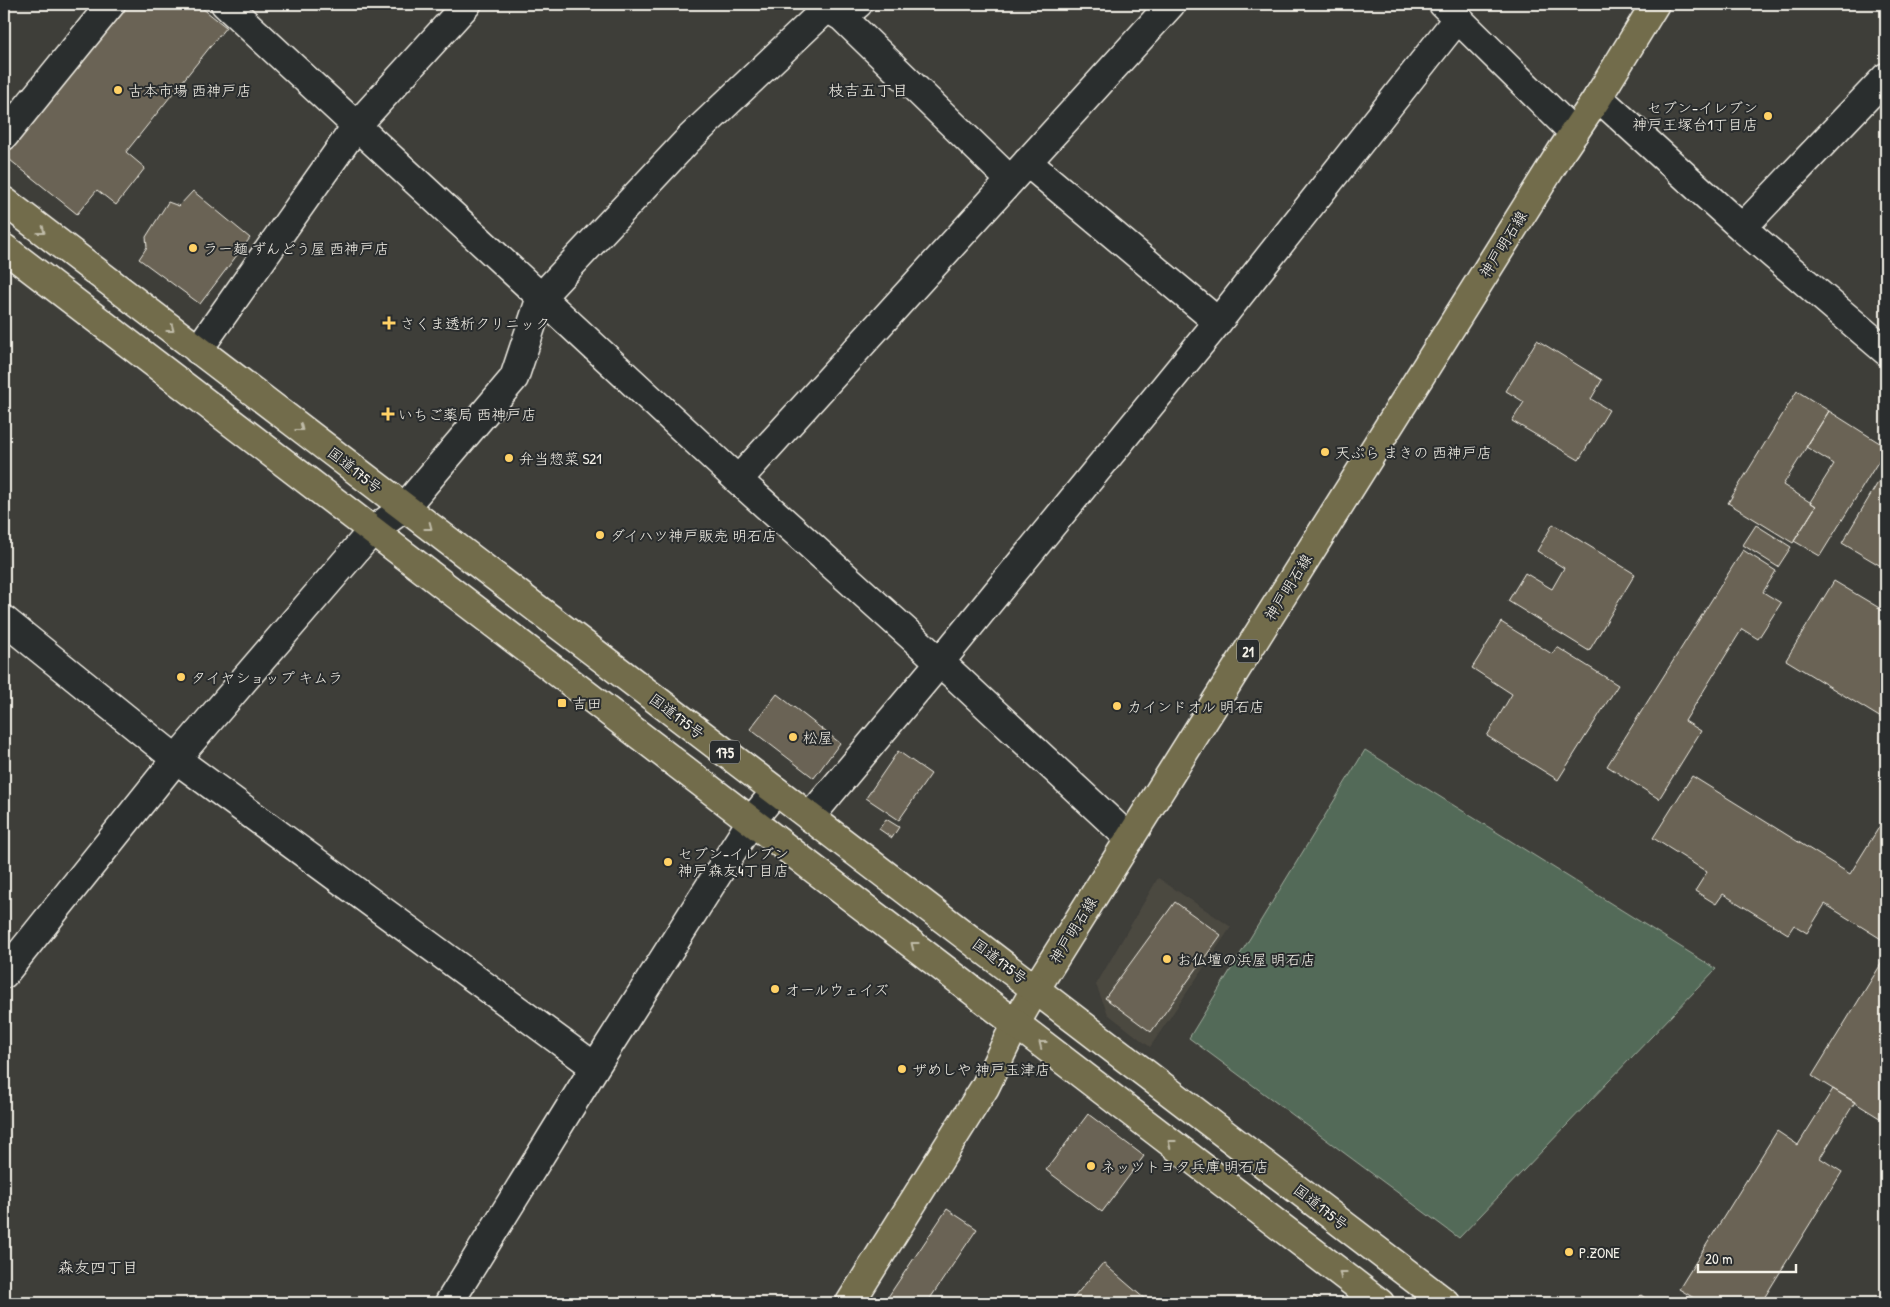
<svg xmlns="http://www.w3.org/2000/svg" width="1890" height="1307" font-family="'Patrick Hand','Klee One',sans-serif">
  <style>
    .built { fill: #4c4941 }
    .garden { fill: #526b58; stroke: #a3aea0 }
    .building { fill: #6b6454; stroke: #f4f1e8 }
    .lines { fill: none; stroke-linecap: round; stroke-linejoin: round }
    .minor-casing { stroke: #f4f1e8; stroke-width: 31 }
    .primary-casing { stroke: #f4f1e8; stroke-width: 31 }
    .trunk-casing { stroke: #f4f1e8; stroke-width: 31 }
    .minor { stroke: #2a2d2e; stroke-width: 28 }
    .primary { stroke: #726c4b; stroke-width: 28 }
    .trunk { stroke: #726c4b; stroke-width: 28 }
    .oneway { stroke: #c0bca9 }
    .poi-dot { fill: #ffd166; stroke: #2a2d2e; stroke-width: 2 }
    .labels { text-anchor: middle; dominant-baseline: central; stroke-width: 4; stroke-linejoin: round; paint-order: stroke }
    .shield { fill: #2a2d2e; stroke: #b7b6b0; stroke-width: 1 }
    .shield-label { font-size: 14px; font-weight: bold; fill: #f4f1e8 }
    .poi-label { font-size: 15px; fill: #f4f1e8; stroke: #2a2d2e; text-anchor: start }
    .street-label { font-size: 15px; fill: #f4f1e8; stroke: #2a2d2e }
    .neighbourhood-label { font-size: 16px; fill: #f4f1e8; stroke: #2a2d2e }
  </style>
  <rect width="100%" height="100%" fill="#3e3e39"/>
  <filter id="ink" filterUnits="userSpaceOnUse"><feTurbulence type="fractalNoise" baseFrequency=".02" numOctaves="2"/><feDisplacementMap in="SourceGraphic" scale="10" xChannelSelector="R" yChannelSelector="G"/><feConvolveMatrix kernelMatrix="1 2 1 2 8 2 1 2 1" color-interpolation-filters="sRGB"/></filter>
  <g filter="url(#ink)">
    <path class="built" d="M1158,878L1231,927L1150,1047L1108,1014L1096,985Z"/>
    <path class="garden" d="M1365,750L1716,969L1459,1238L1189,1038Z"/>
    <path class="building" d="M129,4H197L226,27L126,152L145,168L116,205L97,190L77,214L5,156Z
      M193,191L250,238L200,304L139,259L147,247L146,237L168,202L179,206Z
      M1537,340L1602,380L1591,399L1609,410L1579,460L1512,421L1524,402L1506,391Z
      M1797,391L1829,411L1783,485L1816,506L1793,543L1728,503Z
      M1829,411L1886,447V449L1820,556L1794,541L1816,506L1810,502L1834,464L1806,447Z
      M1886,469V569L1842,543Z
      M1553,524L1635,574L1589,651L1508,601L1525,573L1552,589L1564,568L1537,551Z
      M1756,525L1791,547L1778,567L1743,545Z
      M1743,550L1776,571L1763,592L1781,603L1758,639L1742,629L1685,721L1701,731L1659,799L1607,766Z
      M1834,581L1886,612V721L1786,660Z
      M1501,622L1552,654L1557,647L1618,685L1558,780L1487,736L1512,694L1472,668Z
      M777,694L840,743L814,778L750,729Z
      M898,751L931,774L899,820L866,798Z
      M1692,776L1850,874L1886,816V887L1884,890L1886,891V942L1825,904L1807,933L1794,925L1788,934L1723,894L1716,904L1695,891L1707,872L1653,838Z
      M886,819L899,827L892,838L879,829Z
      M1175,902L1221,935L1151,1032L1105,998Z
      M1886,956V1122L1812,1076Z
      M1833,1089L1855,1102L1820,1158L1842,1172L1761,1303H1702L1679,1289L1777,1131L1798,1145Z
      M1088,1114L1144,1156L1102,1212L1046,1170Z
      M947,1209L977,1229L927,1303H884Z
      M1103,1263L1146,1300L1143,1303H1069Z
      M1641,1295L1652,1303H1634Z
      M1314,1296L1323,1303H1308Z"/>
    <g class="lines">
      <g class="minor-casing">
        <path id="minor" d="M225,4L738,480L940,662L1130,839
          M1443,4L1574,133
          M842,17L1010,180
          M1598,97L1742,228L1886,351
          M4,136L111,4
          M1027,162L1218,322
          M1742,228L1886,77
          M198,350L357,125L467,4
          M738,480L1171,4
          M4,620L176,759L595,1067
          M810,817L940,662L1218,322L1458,18
          M4,974L176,759L372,531L404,508L514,378L541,297L689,139L827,8L842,17L858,4
          M449,1303L595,1067L752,820L776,791"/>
      </g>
      <g class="primary-casing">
        <path id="primary" d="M850,1303L985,1087L1016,1023L1036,988L1561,152L1598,97L1655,4"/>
      </g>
      <g class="trunk-casing">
        <path id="trunk" d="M4,201C484,569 966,934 1446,1303
          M4,248L1380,1303"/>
      </g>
      <use href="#minor" class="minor"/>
      <use href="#primary" class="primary"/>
      <use href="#trunk" class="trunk"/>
    </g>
    <defs><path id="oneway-chevron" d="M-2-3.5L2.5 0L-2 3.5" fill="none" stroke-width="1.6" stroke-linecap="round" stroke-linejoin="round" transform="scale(1.25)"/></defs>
    <g class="oneway">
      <use href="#oneway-chevron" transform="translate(42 231) rotate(37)"/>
      <use href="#oneway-chevron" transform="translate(171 329) rotate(37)"/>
      <use href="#oneway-chevron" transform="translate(300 428) rotate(38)"/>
      <use href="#oneway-chevron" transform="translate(429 527) rotate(37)"/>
      <use href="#oneway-chevron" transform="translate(914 945) rotate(-142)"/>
      <use href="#oneway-chevron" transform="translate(1042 1044) rotate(-142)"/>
      <use href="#oneway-chevron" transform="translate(1171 1143) rotate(-142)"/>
      <use href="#oneway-chevron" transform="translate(1342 1274) rotate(-142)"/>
    </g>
  </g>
  <g class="poi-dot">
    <circle cx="118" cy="90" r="5"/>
    <circle cx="1768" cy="116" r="5"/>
    <circle cx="193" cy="248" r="5"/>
    <path d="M386.5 315.5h5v5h5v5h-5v5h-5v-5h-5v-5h5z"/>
    <path d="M385.5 406.5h5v5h5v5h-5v5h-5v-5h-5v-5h5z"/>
    <circle cx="1325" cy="452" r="5"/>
    <circle cx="509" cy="458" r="5"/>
    <circle cx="600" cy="535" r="5"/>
    <circle cx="181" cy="677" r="5"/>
    <rect x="557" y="698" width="10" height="10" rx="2.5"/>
    <circle cx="1117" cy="706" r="5"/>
    <circle cx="793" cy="737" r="5"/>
    <circle cx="668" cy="862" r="5"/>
    <circle cx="1167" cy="959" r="5"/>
    <circle cx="775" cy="989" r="5"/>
    <circle cx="902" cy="1069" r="5"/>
    <circle cx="1091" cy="1166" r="5"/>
    <circle cx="1569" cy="1252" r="5"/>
  </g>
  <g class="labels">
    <g class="shield">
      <rect x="1237" y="639.5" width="22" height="23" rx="4"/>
      <rect x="710" y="740.5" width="30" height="23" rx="4"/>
    </g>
    <g class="shield-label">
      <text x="1248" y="651">21</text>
      <text x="725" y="752">175</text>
    </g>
    <g class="poi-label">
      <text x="128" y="90">古本市場 西神戸店</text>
      <text x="1758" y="107" text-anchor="end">セブン-イレブン<tspan x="1758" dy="17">神戸王塚台1丁目店</tspan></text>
      <text x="203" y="248">ラー麺 ずんどう屋 西神戸店</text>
      <text x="400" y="323">さくま透析クリニック</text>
      <text x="398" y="414">いちご薬局 西神戸店</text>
      <text x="1335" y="452">天ぷら まきの 西神戸店</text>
      <text x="519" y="458">弁当惣菜 S21</text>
      <text x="610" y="535">ダイハツ神戸販売 明石店</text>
      <text x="191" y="677">タイヤショップ キムラ</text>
      <text x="572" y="703">吉田</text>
      <text x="1127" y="706">カインドオル 明石店</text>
      <text x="803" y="737">松屋</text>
      <text x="678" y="853">セブン-イレブン<tspan x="678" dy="17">神戸森友4丁目店</tspan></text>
      <text x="1177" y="959">お仏壇の浜屋 明石店</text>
      <text x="785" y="989">オールウェイズ</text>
      <text x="912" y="1069">ザめしや 神戸玉津店</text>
      <text x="1101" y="1166">ネッツトヨタ兵庫 明石店</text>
      <text x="1579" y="1252">P.ZONE</text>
    </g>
    <g class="street-label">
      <text transform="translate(1503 244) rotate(-58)">神戸明石線</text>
      <text transform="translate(355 470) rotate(38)">国道175号</text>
      <text transform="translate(1288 587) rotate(-58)">神戸明石線</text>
      <text transform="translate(677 716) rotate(37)">国道175号</text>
      <text transform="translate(1073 930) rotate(-58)">神戸明石線</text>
      <text transform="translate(1000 961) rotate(37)">国道175号</text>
      <text transform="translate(1321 1207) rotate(38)">国道175号</text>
    </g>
    <g class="neighbourhood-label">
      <text x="868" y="90">枝吉五丁目</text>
      <text x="98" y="1267">森友四丁目</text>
    </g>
  </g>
  <rect width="1890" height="1307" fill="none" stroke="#2a2d2e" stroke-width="20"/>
  <rect x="10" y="10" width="1870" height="1287" fill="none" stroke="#f4f1e8" stroke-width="2" filter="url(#ink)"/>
  <path d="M1698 1264v8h98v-8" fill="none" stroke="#f4f1e8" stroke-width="2.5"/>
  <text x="1705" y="1264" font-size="15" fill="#f4f1e8" stroke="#2a2d2e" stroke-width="4" paint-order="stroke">20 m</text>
</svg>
